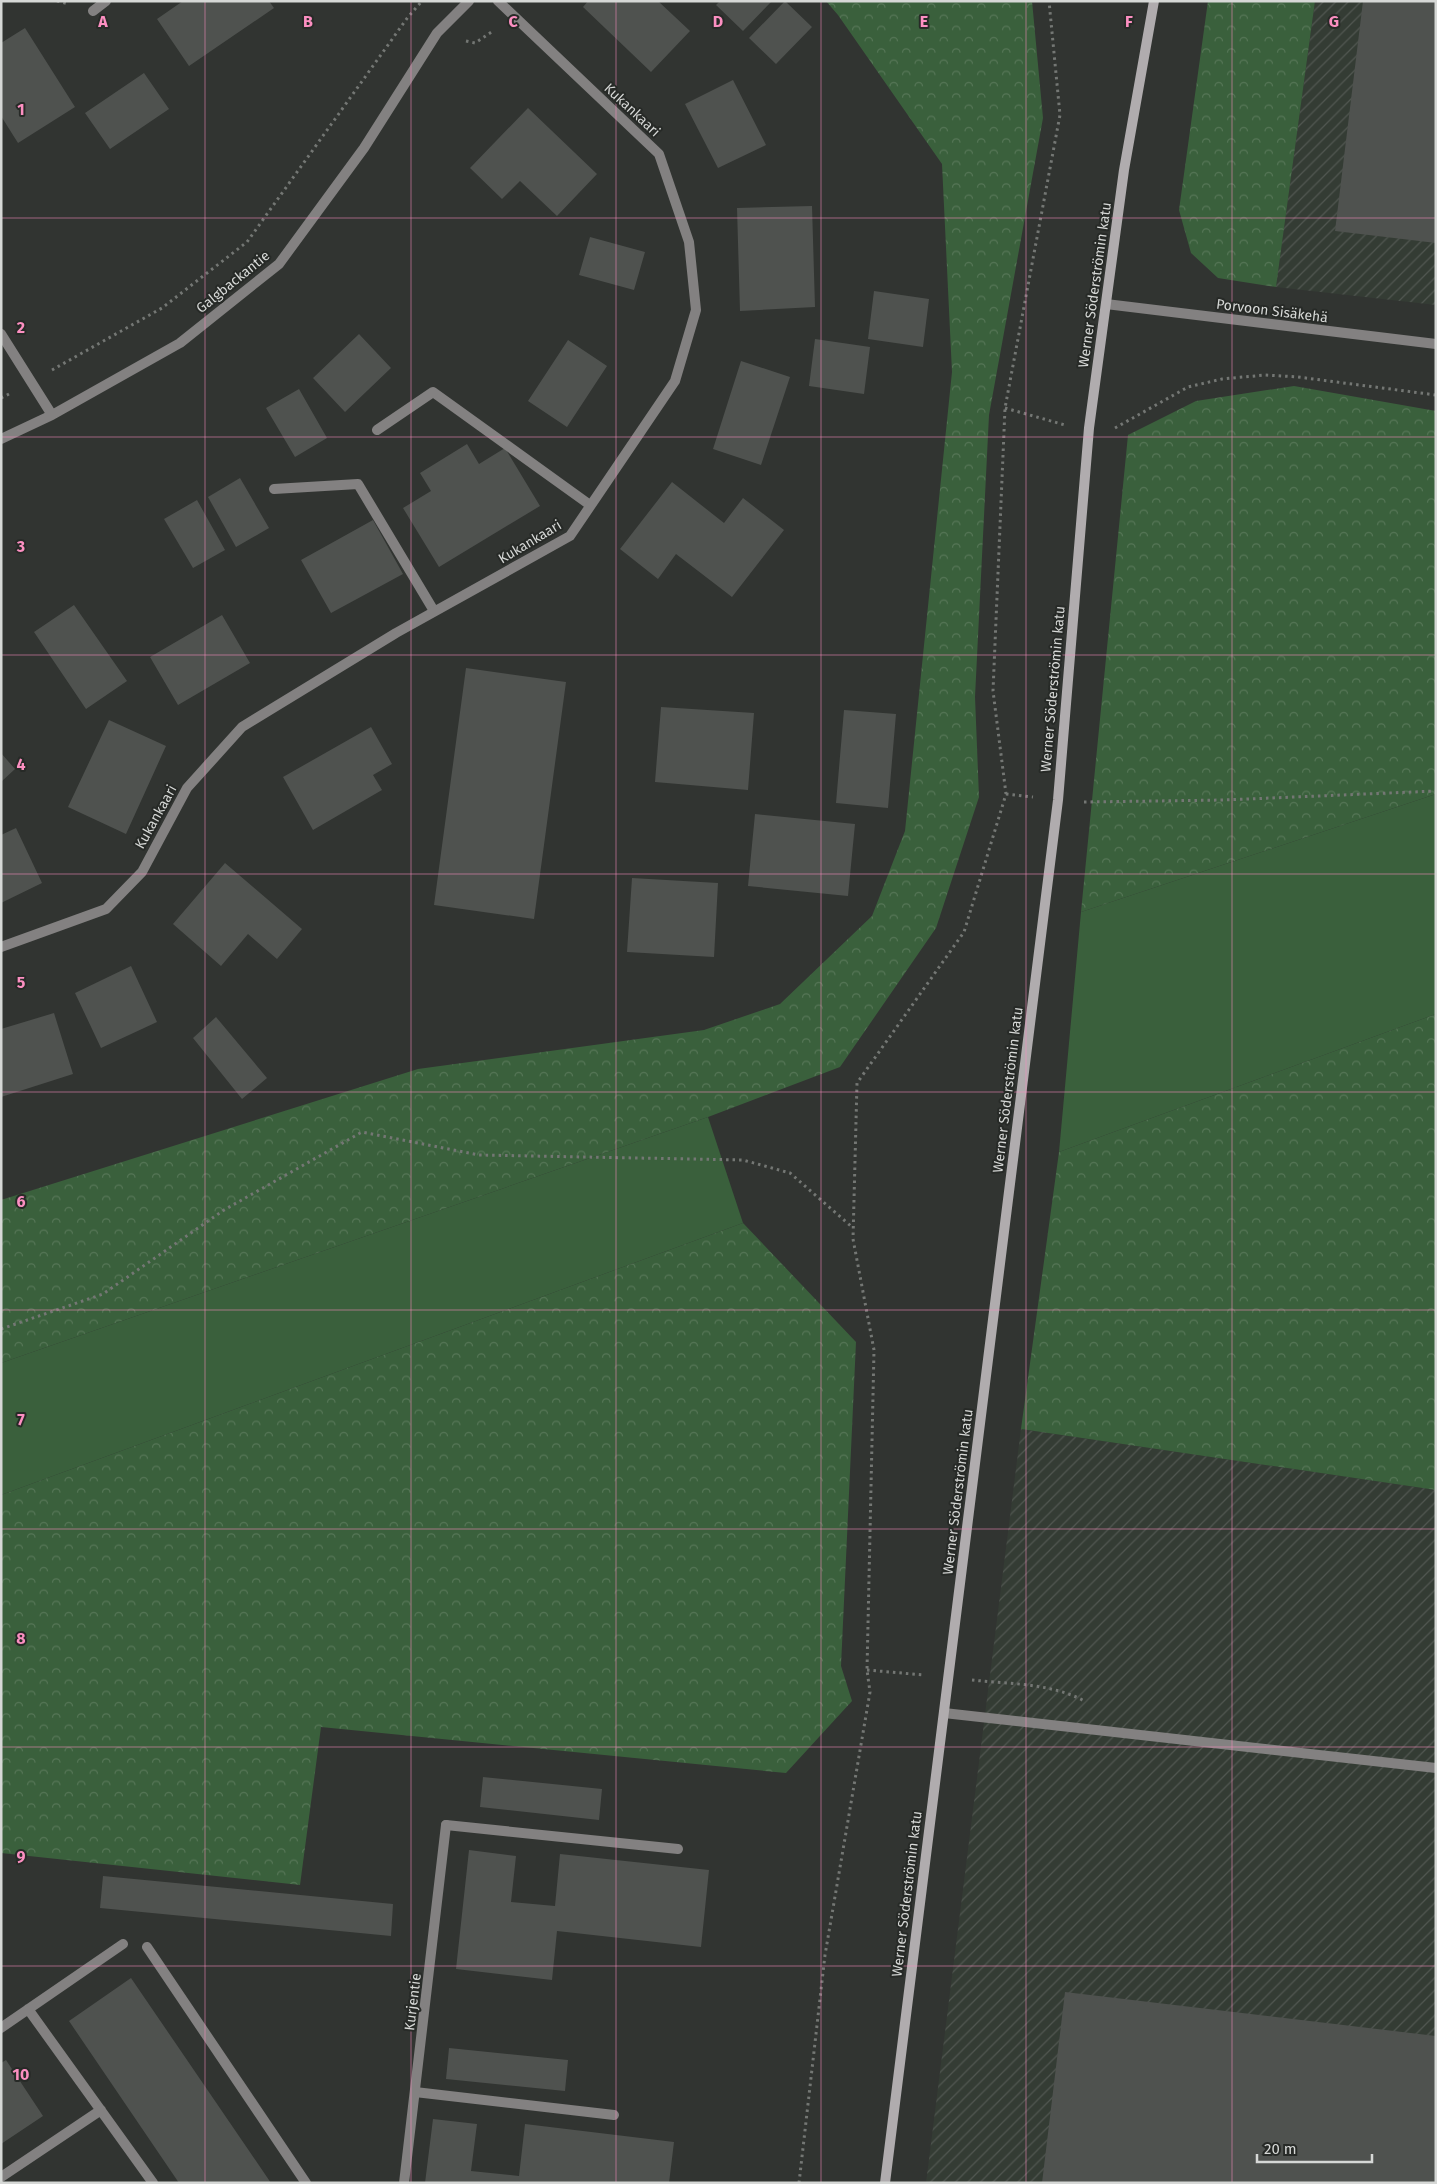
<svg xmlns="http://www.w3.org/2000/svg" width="1437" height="2184" font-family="'Fira Sans',sans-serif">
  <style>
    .industrial { fill: url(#industrial-furrows) }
    .green { fill: #3a603c }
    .forest { fill: url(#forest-crowns) }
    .building { fill: #4f524f }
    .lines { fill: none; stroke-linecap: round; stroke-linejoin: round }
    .path { stroke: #747774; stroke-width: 3; stroke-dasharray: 2.5 4; stroke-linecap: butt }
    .lane { stroke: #838181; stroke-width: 10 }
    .street { stroke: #838181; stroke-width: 10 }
    .secondary { stroke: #b0acae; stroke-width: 10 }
    .grid { fill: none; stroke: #fc8fc1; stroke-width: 1; stroke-opacity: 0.55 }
    .labels { text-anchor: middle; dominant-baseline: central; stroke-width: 4; stroke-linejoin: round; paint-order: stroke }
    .street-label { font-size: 14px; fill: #d6d8d6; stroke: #272a27 }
    .grid-label { font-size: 16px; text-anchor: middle; font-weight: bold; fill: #fc8fc1; stroke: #272a27; stroke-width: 4; stroke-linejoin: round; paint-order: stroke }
  </style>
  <defs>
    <pattern id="industrial-furrows" width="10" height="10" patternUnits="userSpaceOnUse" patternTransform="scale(1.25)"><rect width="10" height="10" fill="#343c34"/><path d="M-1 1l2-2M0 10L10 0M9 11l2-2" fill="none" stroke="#515751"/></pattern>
    <pattern id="forest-crowns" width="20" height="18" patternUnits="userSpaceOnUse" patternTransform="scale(1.25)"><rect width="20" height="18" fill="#3a603c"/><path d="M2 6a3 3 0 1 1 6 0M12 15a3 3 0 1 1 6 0" fill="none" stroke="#567657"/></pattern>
  </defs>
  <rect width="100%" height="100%" fill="#313431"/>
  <path class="industrial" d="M1315,1H1436V305L1276,287Z
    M1021,1429L1436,1490V2183H926Z"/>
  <path class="green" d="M1436,794V1014L1059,1152L1081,912Z
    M708,1117L743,1223L1,1495V1363Z"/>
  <path class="forest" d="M826,1H1032L1043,118L989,415L975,697L979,797L936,928L840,1067L708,1117L1,1363V1200L418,1069L704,1030L780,1004L872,916L905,831L952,372L942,164L838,15Z
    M1208,1H1315L1276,287L1218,278L1191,253L1179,210Z
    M1294,386L1436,411V794L1081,912L1128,435L1196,401Z
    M1436,1014V1490L1021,1429L1059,1152Z
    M743,1223L856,1342L841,1666L852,1701L786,1773L321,1727L300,1885L1,1853V1495Z"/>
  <path class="building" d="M183,1H269L274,8L189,66L157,19Z
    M588,1H658L690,31L651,72L583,7Z
    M720,1H772L743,31L716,5Z
    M785,1L812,27L776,64L749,38Z
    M1363,1H1436V243L1335,231Z
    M25,28L75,107L18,143L1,116V43Z
    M144,73L169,109L110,149L85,113Z
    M733,80L766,145L718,168L685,104Z
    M528,108L597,174L557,216L520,181L502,199L470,168Z
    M812,206L815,307L740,311L737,208Z
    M590,237L645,252L634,290L579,275Z
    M874,291L929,299L923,347L868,339Z
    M359,334L391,368L345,412L313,378Z
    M815,339L870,347L864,394L809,386Z
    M568,340L607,366L567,427L528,401Z
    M741,361L790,377L761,465L713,449Z
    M299,389L327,438L295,457L266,408Z
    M467,444L479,464L505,448L540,506L439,567L403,508L431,491L420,473Z
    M240,478L269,528L236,547L208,497Z
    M672,482L724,523L743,498L784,530L732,597L676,554L658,579L620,549Z
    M197,500L225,550L193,568L164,519Z
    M373,520L403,574L331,613L301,560Z
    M74,605L127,681L86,709L34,632Z
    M222,615L250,663L178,705L150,657Z
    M466,668L566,682L534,919L434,905Z
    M661,707L754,713L748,790L655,782Z
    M844,710L896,714L888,808L836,803Z
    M109,720L166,746L126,834L68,807Z
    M371,727L392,764L373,775L382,790L313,830L283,777Z
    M1,753L15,769L1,782Z
    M755,814L855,824L848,896L748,886Z
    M16,828L42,883L1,903V835Z
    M225,863L302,929L277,959L248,934L221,966L173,924Z
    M632,878L718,883L714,957L627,952Z
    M131,966L157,1022L101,1048L75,993Z
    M54,1013L73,1074L1,1097V1029Z
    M216,1017L267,1078L242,1099L193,1038Z
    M483,1777L602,1789L599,1820L480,1807Z
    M469,1850L516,1856L511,1902L555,1906L560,1854L709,1870L701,1947L557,1931L552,1980L456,1969Z
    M103,1876L393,1904L391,1936L100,1908Z
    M131,1978L271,2183H179L69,2021Z
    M1065,1992L1436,2036V2183H1042Z
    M449,2048L568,2060L565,2091L446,2079Z
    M6,2060L43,2116L1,2144V2063Z
    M433,2119L477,2124L471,2171L519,2176L525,2124L674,2142L669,2183H425Z"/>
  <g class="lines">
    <path class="path" d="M57,1L69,4
      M466,41L475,43L493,31
      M52,370L162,308L247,242L408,17L422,1
      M1,398L9,394
      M1005,408L1065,425
      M1115,428L1188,387L1222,379L1265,375L1298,377L1436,395
      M1006,794L1033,797
      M1084,802L1224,800L1436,791
      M1,1329L103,1294L224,1210L362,1132L479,1155L743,1160L790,1173L852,1227
      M867,1670L924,1675
      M972,1680C1009,1684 1053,1683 1086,1702
      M799,2183L825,1955L870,1692L867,1670L874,1350L853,1239L857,1083L964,932L1006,794L993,691L1005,408L1060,115L1049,1"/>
    <path class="lane" d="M377,430L433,392L590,505
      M274,489L358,484L434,611
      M944,1713L1436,1768
      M446,1825L678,1849
      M147,1947L306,2183
      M28,2009L153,2183
      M1,2028L123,1944
      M415,2092L614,2115
      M1,2177L101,2110"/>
    <path class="street" d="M93,11L106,1
      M1106,304L1436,344
      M1,334L52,415
      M1,439L52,415L180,343L279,264L364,148L437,33L469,1
      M1,947L106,909L142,872L187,788L242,727L396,633L570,536L675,381L696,310L689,242L659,154L498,1
      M404,2183L446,1825"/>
    <path class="secondary" d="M885,2183L1058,800L1089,428L1124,170L1154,1"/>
  </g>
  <path class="grid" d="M205,1V2183M411,1V2183M616,1V2183M821,1V2183M1026,1V2183M1232,1V2183M1,218H1436M1,437H1436M1,655H1436M1,874H1436M1,1092H1436M1,1310H1436M1,1529H1436M1,1747H1436M1,1966H1436"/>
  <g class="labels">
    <g class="street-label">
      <text transform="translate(632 110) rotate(43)">Kukankaari</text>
      <text transform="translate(233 282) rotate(-39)">Galgbackantie</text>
      <text transform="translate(1095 285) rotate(-82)">Werner Söderströmin katu</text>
      <text transform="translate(1272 311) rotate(7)">Porvoon Sisäkehä</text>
      <text transform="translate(530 542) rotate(-31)">Kukankaari</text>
      <text transform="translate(1053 689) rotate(-85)">Werner Söderströmin katu</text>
      <text transform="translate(156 817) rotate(-61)">Kukankaari</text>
      <text transform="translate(1008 1090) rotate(-83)">Werner Söderströmin katu</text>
      <text transform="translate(958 1492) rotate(-83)">Werner Söderströmin katu</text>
      <text transform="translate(907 1894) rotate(-83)">Werner Söderströmin katu</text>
      <text transform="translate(413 2002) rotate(-83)">Kurjentie</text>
    </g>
  </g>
  <g class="grid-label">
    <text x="103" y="27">A</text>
    <text x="308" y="27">B</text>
    <text x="513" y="27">C</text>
    <text x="718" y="27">D</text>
    <text x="924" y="27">E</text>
    <text x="1129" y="27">F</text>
    <text x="1334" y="27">G</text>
    <text x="21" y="115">1</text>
    <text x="21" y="333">2</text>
    <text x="21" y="552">3</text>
    <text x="21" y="770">4</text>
    <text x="21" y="988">5</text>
    <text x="21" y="1207">6</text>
    <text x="21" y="1425">7</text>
    <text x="21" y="1644">8</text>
    <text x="21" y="1862">9</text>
    <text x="21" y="2080">10</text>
  </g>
  <rect width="1437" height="2184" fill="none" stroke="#d6d8d6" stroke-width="5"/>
  <path d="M1257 2154v8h115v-8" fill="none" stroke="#d6d8d6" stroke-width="2.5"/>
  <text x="1264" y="2154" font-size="15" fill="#d6d8d6" stroke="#272a27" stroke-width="4" paint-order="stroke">20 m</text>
</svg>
